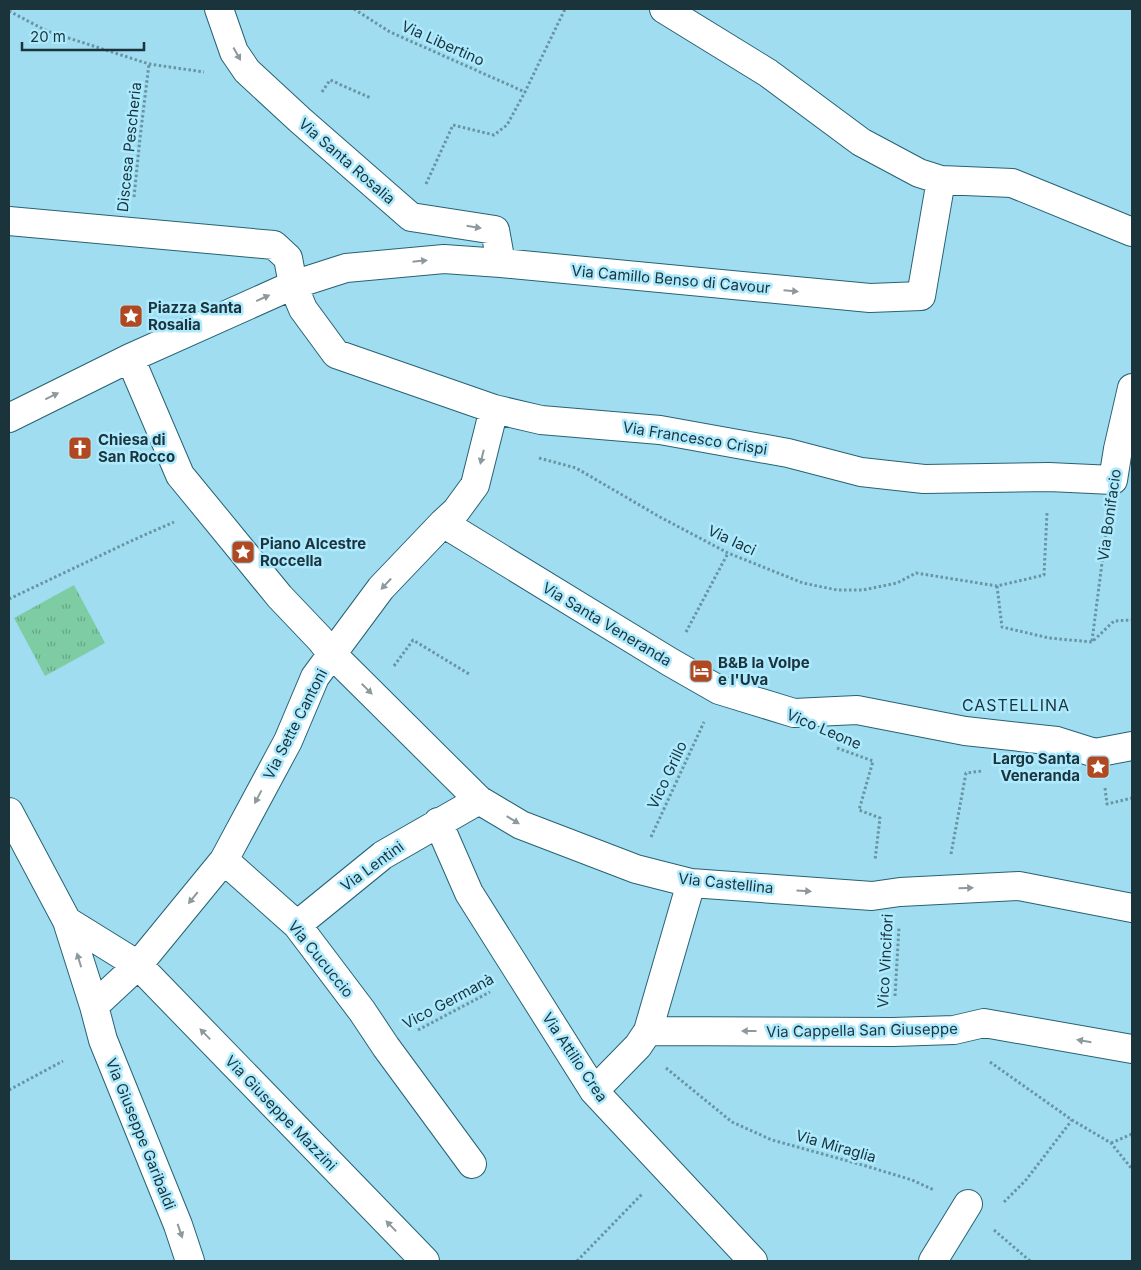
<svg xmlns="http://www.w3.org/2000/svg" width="1141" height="1270" font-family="Inter,sans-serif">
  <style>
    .grass { fill: url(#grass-tufts) }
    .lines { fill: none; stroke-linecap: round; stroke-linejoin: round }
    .minor-casing { stroke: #276273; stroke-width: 30 }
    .path { stroke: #6894a3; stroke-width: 3; stroke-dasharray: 2.5 2.5; stroke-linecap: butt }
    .minor { stroke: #fff; stroke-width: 28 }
    .oneway { fill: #8d999d }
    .labels { text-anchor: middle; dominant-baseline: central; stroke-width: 5; stroke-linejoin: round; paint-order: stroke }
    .street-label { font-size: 15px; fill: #1b333b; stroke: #aeeafe }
    .poi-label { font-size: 15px; font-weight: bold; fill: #1b333b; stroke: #aeeafe; text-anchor: start }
    .neighbourhood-label { font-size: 16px; letter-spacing: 1px; fill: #1b333b; stroke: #aeeafe }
  </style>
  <defs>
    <pattern id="grass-tufts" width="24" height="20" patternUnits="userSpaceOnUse" patternTransform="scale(1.25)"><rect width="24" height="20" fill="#7ecca3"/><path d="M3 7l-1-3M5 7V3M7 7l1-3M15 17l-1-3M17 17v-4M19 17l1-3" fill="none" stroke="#66a686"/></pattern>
  </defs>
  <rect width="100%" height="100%" fill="#a1ddf1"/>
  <path class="grass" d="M74,585L105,643L45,676L14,618Z"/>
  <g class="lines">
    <g class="minor-casing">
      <path id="minor" d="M219,9L234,52L247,71L300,120L411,217L495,230L501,263
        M941,180L1012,183L1132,232
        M9,221L274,245L288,258L293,285L303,309L336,354L494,409L541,420L660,430L788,453L861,472L924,479L1049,477L1113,480L1118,449L1132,388
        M130,358L180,475L280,597L320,639L332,654L479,800L521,825L636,869L691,883L872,896L900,892L1019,886L1132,908
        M9,418L130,358L293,285L346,268L444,259L501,263L870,298L921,296L941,180L919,173L861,142L768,73L664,9
        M443,523L670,662L719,690L794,713L857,710L965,731L1057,741L1095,753L1132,746
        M9,812L67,921L94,1006L103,1040L178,1225L190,1261
        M438,822L469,893L594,1091L753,1261
        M224,860L297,925L362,1011L386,1047L472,1164
        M67,921L138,965L425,1261
        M297,925L383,855L479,800
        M94,1006L138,965L224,860L288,741L315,677L381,588L443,523L456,511L475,485L494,409
        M648,1031L893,1032L954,1030L984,1023L1132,1049
        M594,1091L638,1046L648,1031L691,883
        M933,1261L968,1204"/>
    </g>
    <path class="path" d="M354,9L390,32L525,92
      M9,11L47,31L149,64L204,72
      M322,92L330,80L371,98
      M426,184L453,125L494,135L507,125L525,92L565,9
      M134,197L140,138L149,64
      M539,458L576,468L660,517L728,553L803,583L837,590H863L897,583L916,573L997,586L1044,575L1047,513
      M997,586L1002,627L1049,638L1092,642L1114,621L1132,620
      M9,599L131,541L174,522
      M686,632L728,553
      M1092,641L1108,516
      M394,666L413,640L469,674
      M837,748L873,761L859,810L880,818L875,860
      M1105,788L1107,804L1132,798
      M651,837L704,722
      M951,854L966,773L982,771
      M895,996L899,927
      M418,1030L490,992
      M990,1062L1072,1120L1111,1143L1132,1169
      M666,1068L732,1122L772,1140L866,1166L912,1180L934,1190
      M9,1090L63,1061
      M1111,1143L1132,1134
      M1004,1202L1026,1180L1072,1120
      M994,1230L1030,1261
      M577,1261L643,1193"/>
    <use href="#minor" class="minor"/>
  </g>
  <defs><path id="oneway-solid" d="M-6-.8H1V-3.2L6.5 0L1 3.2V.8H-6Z" transform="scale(1.25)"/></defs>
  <g class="oneway">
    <use href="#oneway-solid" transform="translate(237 54) rotate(61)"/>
    <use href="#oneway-solid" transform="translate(474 227) rotate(9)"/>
    <use href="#oneway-solid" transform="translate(420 261) rotate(-6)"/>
    <use href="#oneway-solid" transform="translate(791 291) rotate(5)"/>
    <use href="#oneway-solid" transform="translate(263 298) rotate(-24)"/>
    <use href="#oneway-solid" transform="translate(52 396) rotate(-26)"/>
    <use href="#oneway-solid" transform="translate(482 457) rotate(104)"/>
    <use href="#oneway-solid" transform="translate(386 584) rotate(133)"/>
    <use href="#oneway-solid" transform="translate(367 689) rotate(45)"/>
    <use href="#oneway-solid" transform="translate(258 797) rotate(118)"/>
    <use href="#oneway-solid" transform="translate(513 820) rotate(31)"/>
    <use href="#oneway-solid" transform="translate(966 888) rotate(-2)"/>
    <use href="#oneway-solid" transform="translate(804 891) rotate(4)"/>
    <use href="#oneway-solid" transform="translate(193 898) rotate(129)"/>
    <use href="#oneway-solid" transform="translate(79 960) rotate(-107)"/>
    <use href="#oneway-solid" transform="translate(749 1031) rotate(-180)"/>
    <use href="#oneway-solid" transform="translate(205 1034) rotate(-134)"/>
    <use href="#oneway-solid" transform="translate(1084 1041) rotate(-170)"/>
    <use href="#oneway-solid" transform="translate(391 1226) rotate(-134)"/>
    <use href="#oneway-solid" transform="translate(180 1231) rotate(71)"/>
  </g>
  <defs>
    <g id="sight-square" transform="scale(1.25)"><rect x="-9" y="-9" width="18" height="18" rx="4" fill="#b04921" stroke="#aeeafe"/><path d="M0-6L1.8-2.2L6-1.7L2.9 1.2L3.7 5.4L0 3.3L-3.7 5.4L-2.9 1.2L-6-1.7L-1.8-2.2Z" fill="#fff"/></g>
    <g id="church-square" transform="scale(1.25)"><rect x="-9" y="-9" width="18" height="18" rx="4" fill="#b04921" stroke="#aeeafe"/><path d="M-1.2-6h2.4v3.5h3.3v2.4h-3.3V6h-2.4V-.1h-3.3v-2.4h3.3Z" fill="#fff"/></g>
    <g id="hotel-square" transform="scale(1.25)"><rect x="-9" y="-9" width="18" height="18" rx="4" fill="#b04921" stroke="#aeeafe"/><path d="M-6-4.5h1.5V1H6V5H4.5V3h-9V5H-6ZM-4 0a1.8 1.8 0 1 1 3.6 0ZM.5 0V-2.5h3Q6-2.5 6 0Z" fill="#fff"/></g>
  </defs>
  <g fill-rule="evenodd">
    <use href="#sight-square" x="131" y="316"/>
    <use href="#church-square" x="80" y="448"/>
    <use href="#sight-square" x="243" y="552"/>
    <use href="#hotel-square" x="701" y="671"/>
    <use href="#sight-square" x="1098" y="767"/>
  </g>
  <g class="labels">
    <g class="street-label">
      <text transform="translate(443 43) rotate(24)">Via Libertino</text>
      <text transform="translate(129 147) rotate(-84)">Discesa Pescheria</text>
      <text transform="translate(347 161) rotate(41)">Via Santa Rosalia</text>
      <text transform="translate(671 279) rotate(5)">Via Camillo Benso di Cavour</text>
      <text transform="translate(695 438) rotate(9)">Via Francesco Crispi</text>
      <text transform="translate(1109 515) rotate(-82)">Via Bonifacio</text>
      <text transform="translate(732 540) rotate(25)">Via Iaci</text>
      <text transform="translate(607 624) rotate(31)">Via Santa Veneranda</text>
      <text transform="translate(295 724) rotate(-63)">Via Sette Cantoni</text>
      <text transform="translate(824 729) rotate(23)">Vico Leone</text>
      <text transform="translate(667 775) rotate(-65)">Vico Grillo</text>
      <text transform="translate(372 866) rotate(-36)">Via Lentini</text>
      <text transform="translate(726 883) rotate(6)">Via Castellina</text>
      <text transform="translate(321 959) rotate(51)">Via Cucuccio</text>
      <text transform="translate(885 961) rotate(-87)">Vico Vincifori</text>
      <text transform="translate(448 1001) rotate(-28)">Vico Germanà</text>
      <text transform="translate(862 1030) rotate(-1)">Via Cappella San Giuseppe</text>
      <text transform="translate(575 1057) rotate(56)">Via Attilio Crea</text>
      <text transform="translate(281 1113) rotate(46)">Via Giuseppe Mazzini</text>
      <text transform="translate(141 1134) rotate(68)">Via Giuseppe Garibaldi</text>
      <text transform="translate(836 1146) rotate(16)">Via Miraglia</text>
    </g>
    <g class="poi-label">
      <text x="148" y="307">Piazza Santa<tspan x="148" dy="17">Rosalia</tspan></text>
      <text x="98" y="439">Chiesa di<tspan x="98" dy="17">San Rocco</tspan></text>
      <text x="260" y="543">Piano Alcestre<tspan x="260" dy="17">Roccella</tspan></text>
      <text x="718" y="662">B&amp;B la Volpe<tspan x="718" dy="17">e l'Uva</tspan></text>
      <text x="1080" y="758" text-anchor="end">Largo Santa<tspan x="1080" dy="17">Veneranda</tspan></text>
    </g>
    <g class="neighbourhood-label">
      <text x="1016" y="705">CASTELLINA</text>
    </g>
  </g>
  <rect width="1141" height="1270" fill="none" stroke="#1b333b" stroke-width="20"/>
  <path d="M22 42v8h122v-8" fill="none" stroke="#1b333b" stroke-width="2.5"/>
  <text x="30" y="42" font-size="15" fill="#1b333b" stroke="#aeeafe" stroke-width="4" paint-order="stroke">20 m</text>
</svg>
